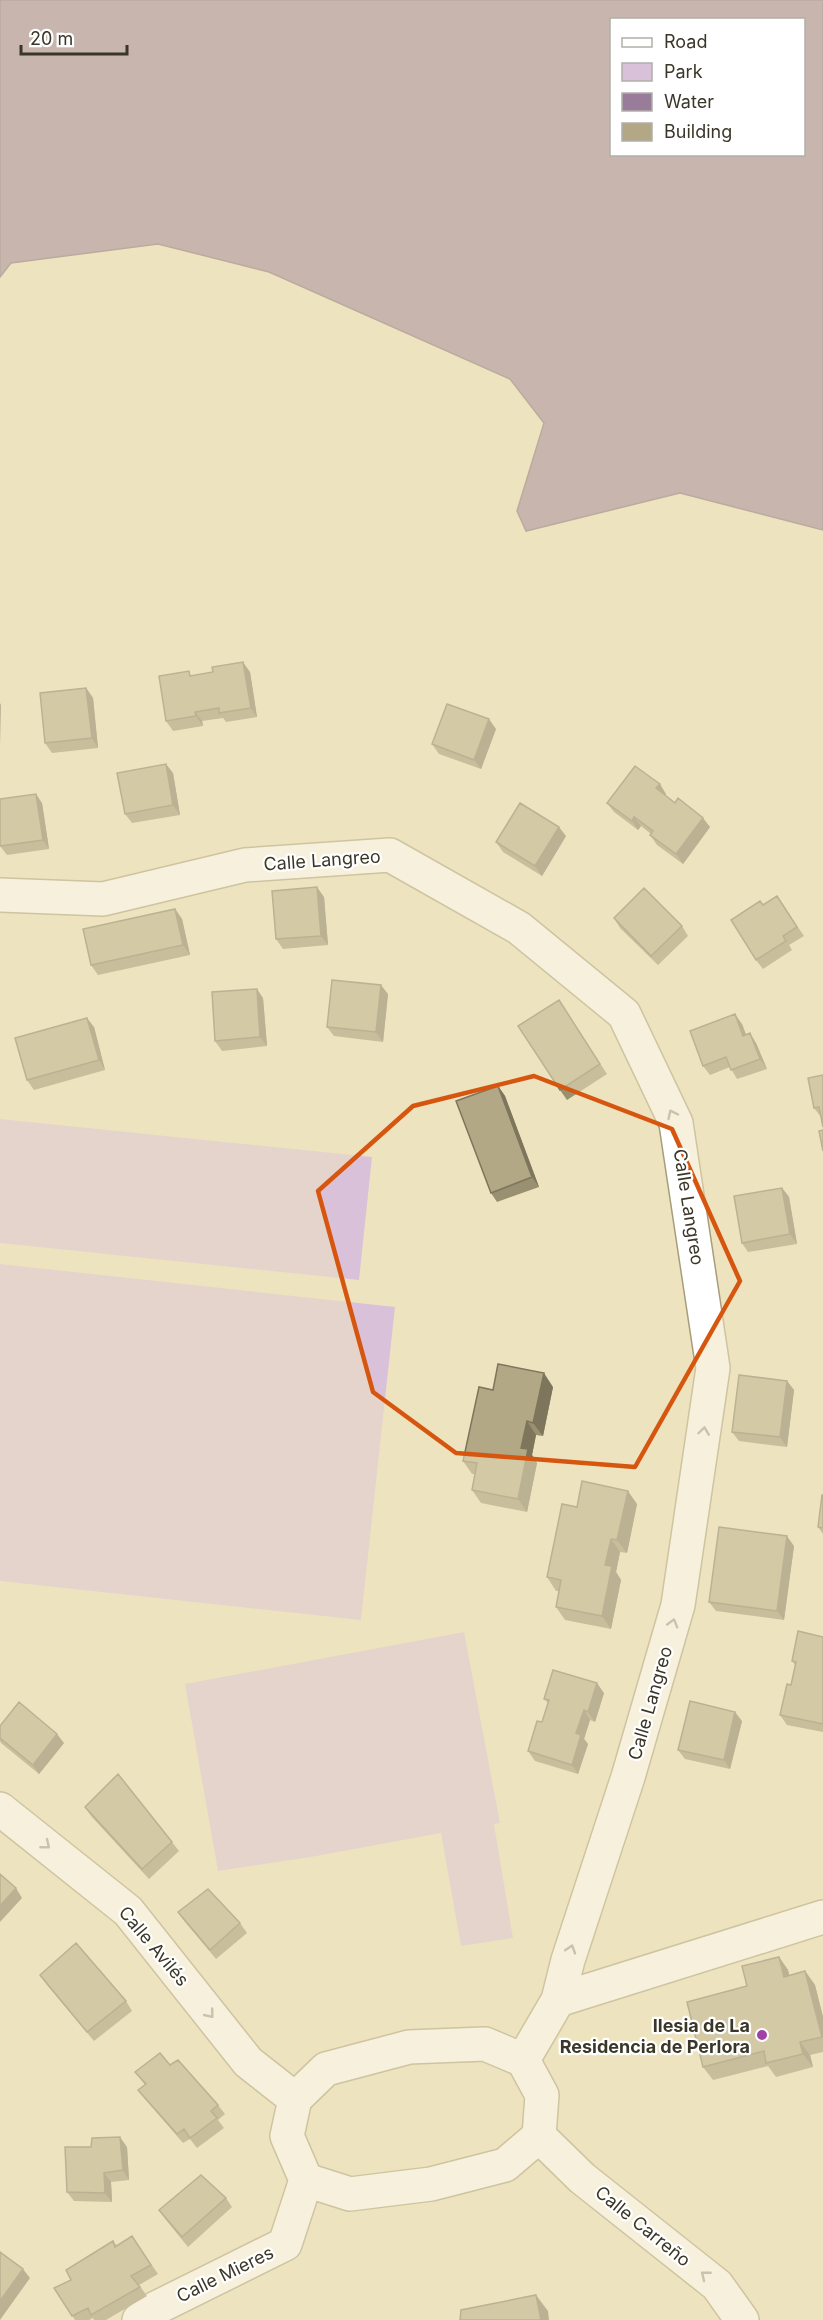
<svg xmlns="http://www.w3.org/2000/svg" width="823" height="2320" font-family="Inter,sans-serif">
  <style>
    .green { fill: #d9c1d9 }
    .water { fill: #987c99; stroke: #7c6777; stroke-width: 1.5; fill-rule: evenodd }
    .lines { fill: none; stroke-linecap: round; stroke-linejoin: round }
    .minor-casing { stroke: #a89d7b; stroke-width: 36 }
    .minor { stroke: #fff; stroke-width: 33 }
    .wall { fill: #999072 }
    .shaded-wall { fill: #7d765d }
    .building { fill: #b2a885; stroke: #7d765d; stroke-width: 1.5 }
    .oneway { stroke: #9d9b94 }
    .marked { fill: none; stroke: #d7560f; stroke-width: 4.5; stroke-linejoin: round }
    .poi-dot { fill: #a140a7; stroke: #fff; stroke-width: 2 }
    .labels { text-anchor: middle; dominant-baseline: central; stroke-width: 4.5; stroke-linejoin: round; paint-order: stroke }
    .street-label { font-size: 18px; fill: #3b3728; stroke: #fff }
    .poi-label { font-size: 18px; font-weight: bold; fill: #3b3728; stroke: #fff; text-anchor: end }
  </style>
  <rect width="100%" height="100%" fill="#eee3bf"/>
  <path class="green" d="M0,1119L372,1157L359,1280L0,1243Z
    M0,1264L395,1307L361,1620L0,1581Z
    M464,1632L500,1823L494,1824L513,1938L461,1946L441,1833L311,1857L218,1871L185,1684Z"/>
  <path class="water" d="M0,0H823V530L680,493L526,531L517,511L544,423L510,379L269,272L158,244L11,263L0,277ZM612,20H804V154H612Z"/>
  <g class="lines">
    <g class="minor-casing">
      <path id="minor" d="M0,895L103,899L245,865L390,855L519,928L624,1014L676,1123L713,1368L678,1605L628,1777L568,1960L558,2000L523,2060
        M0,1809L128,1911L248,2062L295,2099
        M558,2000L823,1917
        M485,2044L523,2060L542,2095L539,2136L505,2165L431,2184L350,2194L306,2180L287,2136L295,2099L326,2069L409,2047Z
        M539,2136L582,2178L717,2285L742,2320
        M139,2320L148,2312L285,2244L306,2180"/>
    </g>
    <use href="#minor" class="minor"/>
  </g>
  <path class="wall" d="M250,672L257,717L226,722L223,718L202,721L203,726L173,731L166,721L192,676Z
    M86,688L93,698L98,748L52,753L45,743Z
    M496,729L481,769L439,754L432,744Z
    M173,773L180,815L132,823L125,814Z
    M666,794L665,795L710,827L683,864L657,845L650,835L651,834L641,826L638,830L614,812L607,803Z
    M42,803L49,849L7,855L0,846Z
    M566,836L542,876L503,852L496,842Z
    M777,896L804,936L789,945L792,950L763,969L756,960L763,905Z
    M324,897L328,945L283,949L276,939Z
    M175,909L182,919L190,955L98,975L91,965Z
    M614,918L682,926L688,936L658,965L620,928Z
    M388,994L383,1042L334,1036L327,1027Z
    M263,998L267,1046L222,1051L215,1041Z
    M565,1010L607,1074L567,1100L560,1090Z
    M742,1024L746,1035L756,1043L767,1069L737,1079L730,1067L710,1075L703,1066Z
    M94,1027L105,1070L34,1090L27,1080Z
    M823,1075L821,1117L814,1108Z
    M498,1086L505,1096L539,1187L497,1202L491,1193Z
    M782,1188L789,1197L797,1244L748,1252L742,1243Z
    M787,1381L794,1390L787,1447L739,1441L732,1432Z
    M553,1387L543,1436L536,1435L532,1455L537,1463L527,1512L481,1503L472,1490L475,1474H472L463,1461L493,1390Z
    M823,1495V1534L818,1527Z
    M637,1504L627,1553L620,1552L616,1572L621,1580L611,1629L565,1620L556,1607L559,1591H556L547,1577L577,1507Z
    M794,1546L784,1620L716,1611L709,1602Z
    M823,1637V1732L787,1725L780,1715L791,1685L796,1666L792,1661Z
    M604,1693L595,1722L590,1720L584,1739L588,1744L578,1774L535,1761L528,1751L542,1722L548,1703L544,1699Z
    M742,1721L730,1769L685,1759L678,1750Z
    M0,1726L64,1743L39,1774L1,1743L0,1741Z
    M85,1807L172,1842L179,1851L149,1879L91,1816Z
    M178,1912L240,1923L247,1933L216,1959L185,1922Z
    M779,1957L788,1970L789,1975L805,1971L815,1985L823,2017V2052L810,2055L813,2067L776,2077L768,2066L713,2080L703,2067L747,1986Z
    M40,1975L126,2001L132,2011L94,2041L47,1985Z
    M170,2065L218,2105L225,2114L218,2120L224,2128L197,2148L190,2139L183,2143L145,2099L138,2090L145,2085L135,2072Z
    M127,2147L129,2180L111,2182L112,2202L74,2201L67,2192Z
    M226,2198L232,2207L188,2247L166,2220L159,2210Z
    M132,2236L158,2274L139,2285L147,2296L106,2320H94L93,2318L89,2320H75L54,2288L71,2280L113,2241L117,2246Z"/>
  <path class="shaded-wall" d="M243,662L250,672L257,717L251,708Z
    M86,688L93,698L98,748L92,738Z
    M0,703L1,705L0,747Z
    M195,712L202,721L203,726L196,716Z
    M489,719L496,729L481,769L474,760Z
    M166,764L173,773L180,815L173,805Z
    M660,784L666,794L663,798L656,788Z
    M36,794L42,803L49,849L43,840Z
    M634,817L641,826L638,830L632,821Z
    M703,818L710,827L683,864L676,854Z
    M559,827L566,836L542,876L535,866Z
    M317,887L324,897L328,945L321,936Z
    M175,909L182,919L190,955L183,945Z
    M381,985L388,994L383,1042L376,1032Z
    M257,989L263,998L267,1046L260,1037Z
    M735,1014L742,1024L750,1045L743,1036Z
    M87,1018L94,1027L105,1070L99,1060Z
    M750,1033L756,1043L767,1069L760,1059Z
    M498,1086L505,1096L539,1187L532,1177Z
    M782,1188L789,1197L797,1244L790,1234Z
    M544,1373L553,1387L543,1436L533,1423Z
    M787,1381L794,1390L787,1447L780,1437Z
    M527,1421L536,1435L532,1455L537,1463L527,1512L518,1499L521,1448Z
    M628,1491L637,1504L627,1553L617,1540Z
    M787,1536L794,1546L784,1620L777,1611Z
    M611,1539L620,1552L616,1572L621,1580L611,1629L602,1616L605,1565Z
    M597,1683L604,1693L595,1722L588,1712Z
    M584,1710L590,1720L584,1739L588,1744L578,1774L572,1765L576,1733Z
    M735,1712L742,1721L730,1769L724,1760Z
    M57,1734L64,1743L39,1774L33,1765Z
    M16,1888L22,1898L0,1922V1906Z
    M779,1957L788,1970L793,1990L784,1977Z
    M805,1971L815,1985L823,2017V2038Z
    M800,2042L810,2055L813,2067L803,2054Z
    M120,2137L127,2147L129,2180L123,2170Z
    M104,2173L111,2182L112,2202L105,2193Z
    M23,2269L30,2278L0,2320V2301Z
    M536,2295L548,2311L549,2320H541Z"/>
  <path class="building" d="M243,662L251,708L219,713V708L195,712L196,716L166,721L159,676L189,671L190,676L213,672L212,667Z
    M86,688L92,738L45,743L40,693Z
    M447,704L489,719L474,760L432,744Z
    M166,764L173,805L125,814L117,773Z
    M635,766L660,784L656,788L675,803L678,798L703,818L676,854L650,835L653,831L634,817L632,821L607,803Z
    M36,794L43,840L0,846V799Z
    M520,803L559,827L535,866L496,842Z
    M317,887L321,936L276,939L272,891Z
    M644,888L682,926L651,956L614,918Z
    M777,896L797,927L783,936L786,941L756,960L731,920L760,901L763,905Z
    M175,909L183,945L91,965L83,929Z
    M332,980L381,985L376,1032L327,1027Z
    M257,989L260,1037L215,1041L212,992Z
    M559,1000L600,1064L560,1090L518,1026Z
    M735,1014L743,1036L750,1033L760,1059L731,1070L726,1057L703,1066L690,1031Z
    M87,1018L99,1060L27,1080L15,1038Z
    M823,1075V1127L819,1107L814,1108L808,1078Z
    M498,1086L532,1177L491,1193L456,1101Z
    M823,1130V1151L819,1131Z
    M782,1188L790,1234L742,1243L734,1196Z
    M498,1364L544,1373L533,1423L527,1421L521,1448L528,1449L518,1499L472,1490L477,1463L463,1461L479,1387L493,1390Z
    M739,1375L787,1381L780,1437L732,1432Z
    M582,1481L628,1491L617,1540L611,1539L605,1565L612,1566L602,1616L556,1607L561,1580L547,1577L562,1504L577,1507Z
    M822,1495H823V1528L818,1527Z
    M719,1527L787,1536L777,1611L709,1602Z
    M798,1631L823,1637V1724L780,1715L787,1684L791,1685L796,1662L792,1661Z
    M553,1670L597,1683L588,1712L584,1710L576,1733L581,1735L572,1765L528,1751L537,1721L542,1722L549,1700L544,1699Z
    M690,1701L735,1712L724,1760L678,1750Z
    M19,1702L57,1734L33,1765L0,1738V1726Z
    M118,1774L172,1842L142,1869L85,1807Z
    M0,1874L16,1888L0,1906Z
    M208,1889L240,1923L210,1950L178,1912Z
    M76,1943L126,2001L87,2032L40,1975Z
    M779,1957L784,1977L805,1971L822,2037L800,2042L803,2054L766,2063L764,2051L703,2067L687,2002L747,1986L742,1966Z
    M160,2053L170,2065L178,2060L218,2105L211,2111L217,2118L190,2138L184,2129L177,2134L138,2090L146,2084L135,2072Z
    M120,2137L123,2170L104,2173L105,2193L67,2192L65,2147H91L92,2138Z
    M201,2175L226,2198L182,2237L159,2210Z
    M132,2236L151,2265L131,2276L140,2287L91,2315L88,2308L72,2316L54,2288L71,2280L66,2270L113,2241L115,2247Z
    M0,2252L23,2269L0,2301Z
    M536,2295L541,2320H460L461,2310Z"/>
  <defs><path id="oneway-chevron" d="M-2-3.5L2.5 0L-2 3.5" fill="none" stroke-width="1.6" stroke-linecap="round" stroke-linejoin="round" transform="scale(1.5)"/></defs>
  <g class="oneway">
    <use href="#oneway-chevron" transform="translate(672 1114) rotate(-115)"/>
    <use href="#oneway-chevron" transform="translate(704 1431) rotate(-82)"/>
    <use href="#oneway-chevron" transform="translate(673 1623) rotate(-74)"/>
    <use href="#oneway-chevron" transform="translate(46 1845) rotate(39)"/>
    <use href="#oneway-chevron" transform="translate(571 1949) rotate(-72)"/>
    <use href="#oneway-chevron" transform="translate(210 2014) rotate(51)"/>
    <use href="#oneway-chevron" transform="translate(705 2275) rotate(-141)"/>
  </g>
  <path d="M0 0H823V2320H0ZM534,1076L672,1129L740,1281L635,1467L456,1453L373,1392L318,1191L413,1106Z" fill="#eee3bf" fill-opacity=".55" fill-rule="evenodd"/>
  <path class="marked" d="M534,1076L672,1129L740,1281L635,1467L456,1453L373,1392L318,1191L413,1106Z"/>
  <circle class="poi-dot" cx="762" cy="2035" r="6"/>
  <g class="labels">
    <g class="street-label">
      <text transform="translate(322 860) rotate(-4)">Calle Langreo</text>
      <text transform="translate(689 1207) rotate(81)">Calle Langreo</text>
      <text transform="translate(650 1703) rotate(-74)">Calle Langreo</text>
      <text transform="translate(154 1946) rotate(50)">Calle Avilés</text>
      <text transform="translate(643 2226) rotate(39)">Calle Carreño</text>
      <text transform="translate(225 2274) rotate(-26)">Calle Mieres</text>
    </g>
    <g class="poi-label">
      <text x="750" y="2025">Ilesia de La<tspan x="750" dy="21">Residencia de Perlora</tspan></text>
    </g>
  </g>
  <rect x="610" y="18" width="195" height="138" fill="#ffffff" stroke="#b1afa9" stroke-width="1.5"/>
  <rect x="622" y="38" width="30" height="9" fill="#ffffff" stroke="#b1afa9" stroke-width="1.5"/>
  <text x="664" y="48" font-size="18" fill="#3b3728">Road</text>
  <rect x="622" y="63" width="30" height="18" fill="#d9c1d9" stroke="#b1afa9" stroke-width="1.5"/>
  <text x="664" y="78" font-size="18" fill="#3b3728">Park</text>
  <rect x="622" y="93" width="30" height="18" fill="#987c99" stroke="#b1afa9" stroke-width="1.5"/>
  <text x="664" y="108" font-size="18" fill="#3b3728">Water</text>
  <rect x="622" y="123" width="30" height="18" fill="#b2a885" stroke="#b1afa9" stroke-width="1.5"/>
  <text x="664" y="138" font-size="18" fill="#3b3728">Building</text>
  <path d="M21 45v9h106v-9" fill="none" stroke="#3b3728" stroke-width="3"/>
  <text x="30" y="45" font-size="18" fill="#3b3728" stroke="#ffffff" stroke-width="4.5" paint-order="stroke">20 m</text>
</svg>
